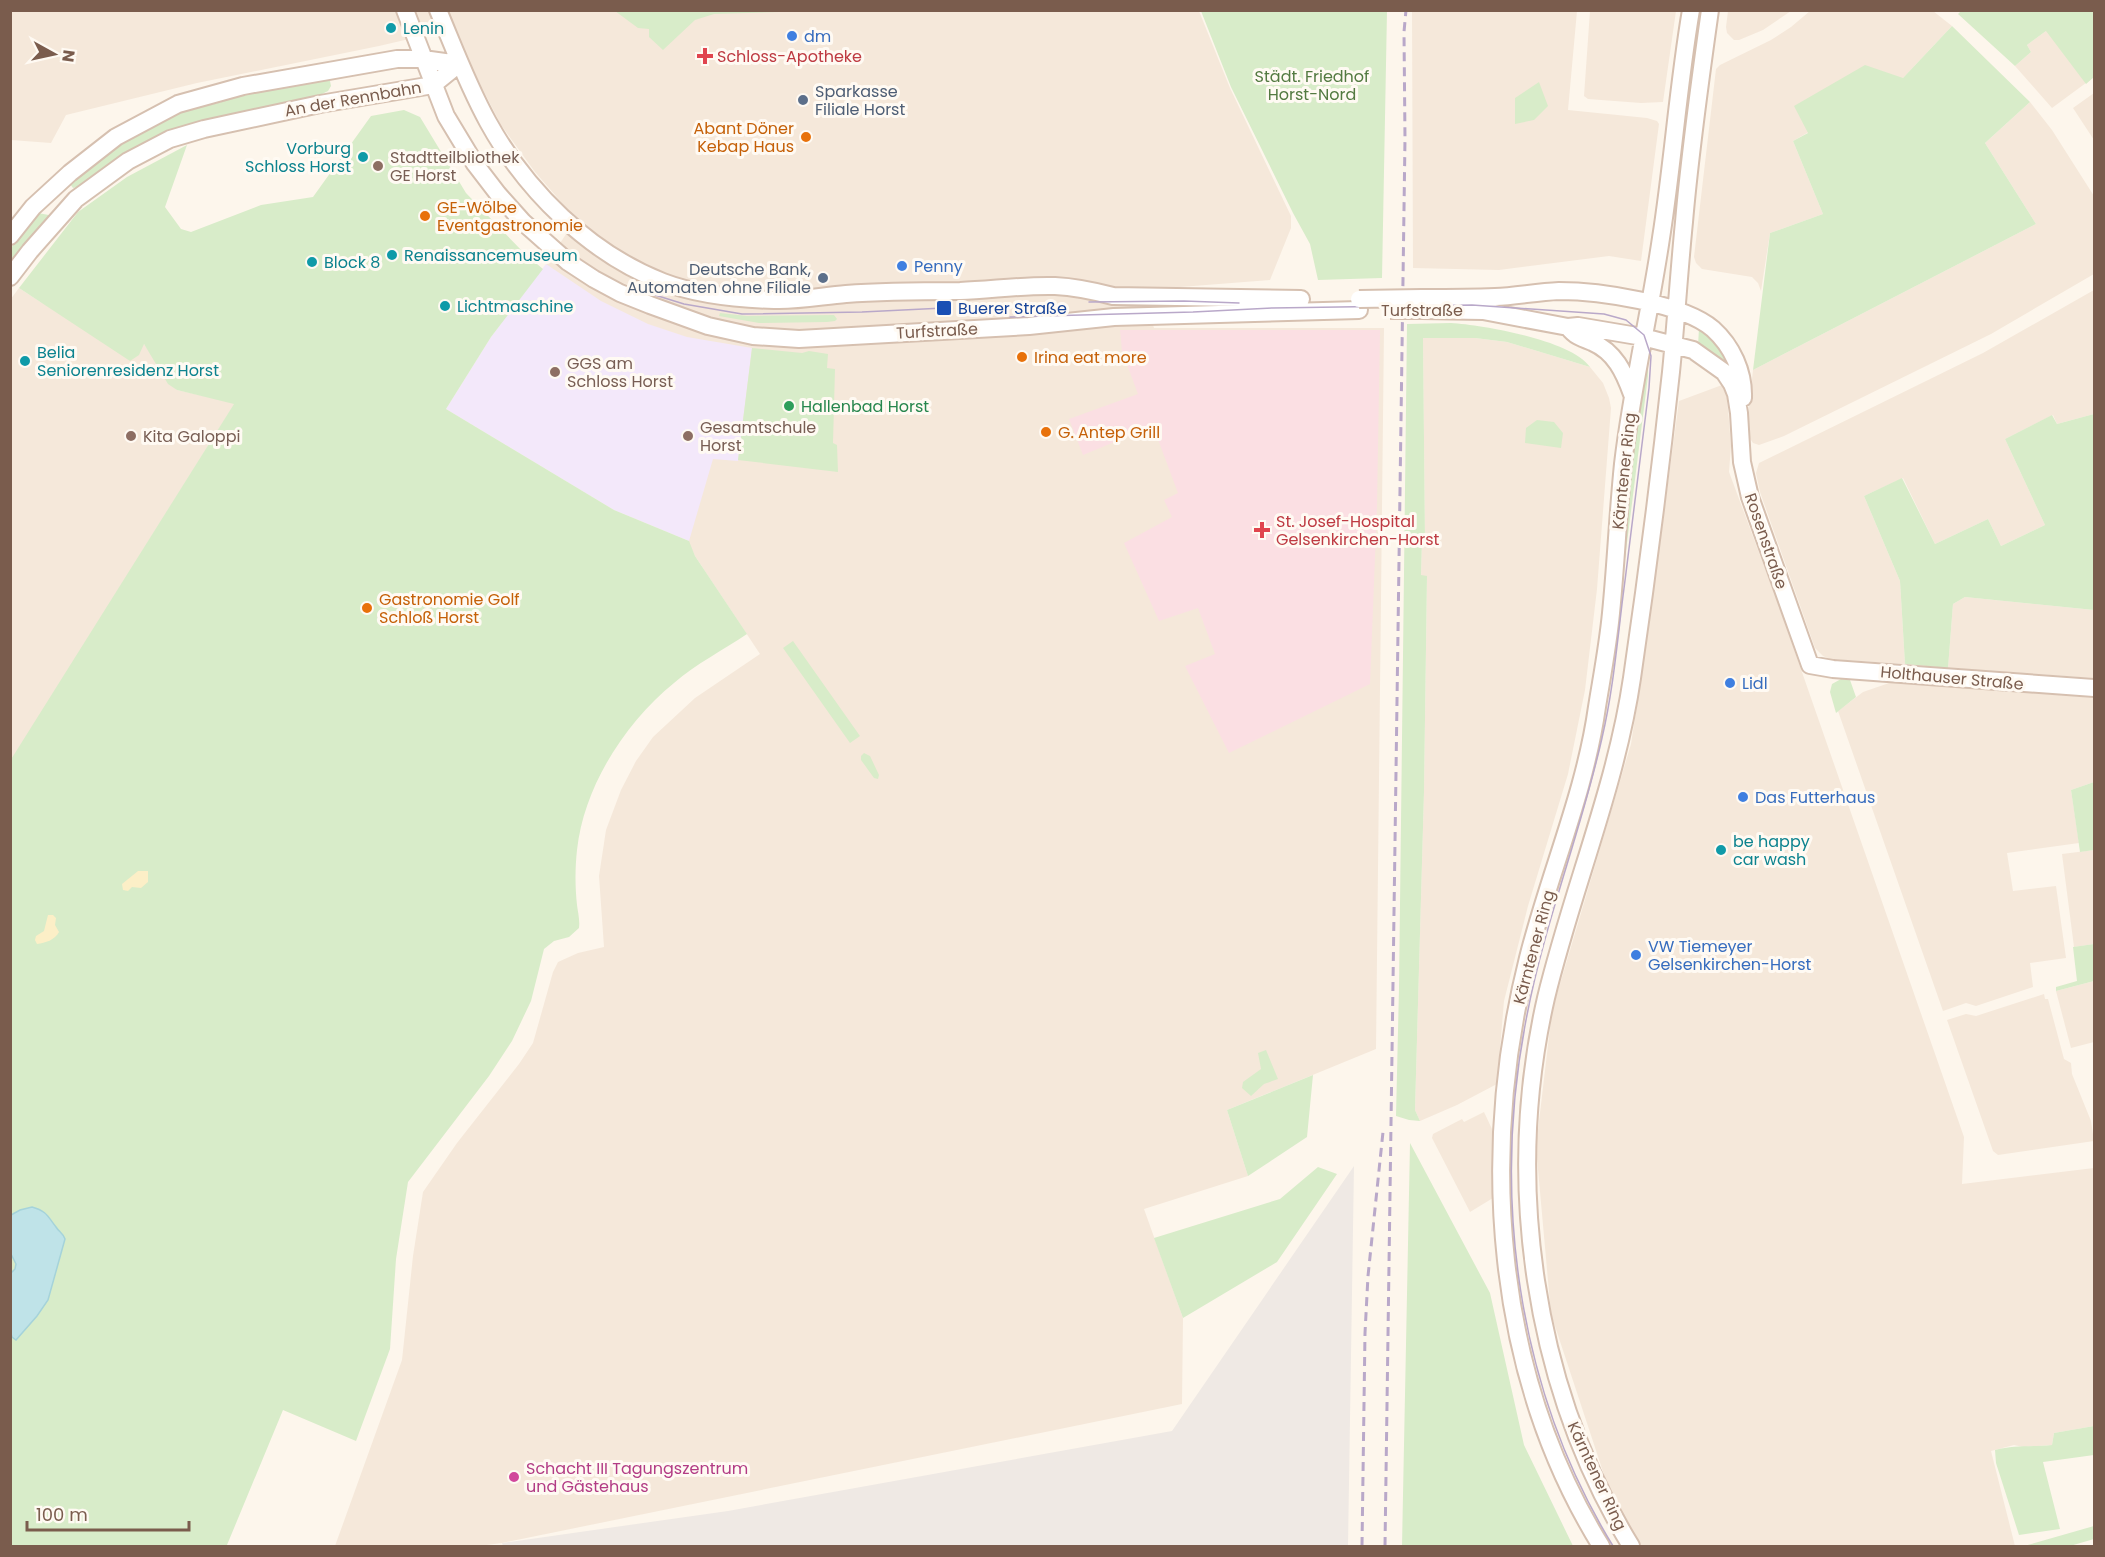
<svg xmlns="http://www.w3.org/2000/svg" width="2105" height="1557" font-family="Poppins,sans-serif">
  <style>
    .residential { fill: #f5e8da }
    .industrial { fill: #efe9e4 }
    .education { fill: #f3e8fa }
    .medical { fill: #fbdfe3 }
    .green { fill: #d8ecc9 }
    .sand { fill: #fcefc7 }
    .water { fill: #bfe3e8; stroke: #a5d3da; stroke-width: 1.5 }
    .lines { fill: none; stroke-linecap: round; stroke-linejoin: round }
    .secondary-casing { stroke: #d6c0b0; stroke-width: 20 }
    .secondary { stroke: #fff; stroke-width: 16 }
    .tram { stroke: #b9a8c9; stroke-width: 1.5 }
    .rail { stroke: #b9a8c9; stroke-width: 3; stroke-dasharray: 9 6; stroke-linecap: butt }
    .secondary-bridge-casing { stroke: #d6c0b0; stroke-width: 20; stroke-linecap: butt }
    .secondary-bridge { stroke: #fff; stroke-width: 16 }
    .culture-dot { fill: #0f9aa8; stroke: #fffaf3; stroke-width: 2 }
    .shop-dot { fill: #3f7fe0; stroke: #fffaf3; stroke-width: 2 }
    .health-dot { fill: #e0444e; stroke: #fffaf3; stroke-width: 2 }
    .service-dot { fill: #5c6f8a; stroke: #fffaf3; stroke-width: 2 }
    .food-dot { fill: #e8710a; stroke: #fffaf3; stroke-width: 2 }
    .education-dot { fill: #8d6e63; stroke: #fffaf3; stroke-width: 2 }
    .transit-dot { fill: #1a4fb4; stroke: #fffaf3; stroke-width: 2 }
    .leisure-dot { fill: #2e9e5b; stroke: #fffaf3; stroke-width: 2 }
    .hotel-dot { fill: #d1479c; stroke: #fffaf3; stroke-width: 2 }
    .labels { text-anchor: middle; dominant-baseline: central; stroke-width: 6; stroke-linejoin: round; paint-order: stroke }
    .culture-label { font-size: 16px; fill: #0d838f; stroke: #fffaf3; text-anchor: start }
    .shop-label { font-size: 16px; fill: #366cbe; stroke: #fffaf3; text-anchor: start }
    .health-label { font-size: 16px; fill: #be3a42; stroke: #fffaf3; text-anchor: start }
    .park-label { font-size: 16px; fill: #537a41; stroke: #fffaf3 }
    .service-label { font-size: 16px; fill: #4e5e75; stroke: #fffaf3; text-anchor: start }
    .street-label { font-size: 16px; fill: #7a5c4d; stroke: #fffaf3 }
    .food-label { font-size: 16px; fill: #c56008; stroke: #fffaf3; text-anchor: start }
    .education-label { font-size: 16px; fill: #785e54; stroke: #fffaf3; text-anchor: start }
    .transit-label { font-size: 16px; fill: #164399; stroke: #fffaf3; text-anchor: start }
    .leisure-label { font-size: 16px; fill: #27864d; stroke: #fffaf3; text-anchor: start }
    .hotel-label { font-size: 16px; fill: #b23c85; stroke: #fffaf3; text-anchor: start }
  </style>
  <rect width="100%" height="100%" fill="#fdf6ec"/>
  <path class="residential" d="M10,11H1199L1230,88L1291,216V228L1270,280L1142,290L1154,328H1384L1376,1049L1227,1110L1248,1176L1144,1209L1183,1318L1182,1404L502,1543L479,1546H335L402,1360L413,1256L423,1192L457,1143L519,1064L533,1043L553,972L558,962L578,953L604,947L599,876L606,830L621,790L636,761L653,737L695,698L760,654L695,556L688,541L543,269L576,219L535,172L501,125L452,29L379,46L197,83L66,115L51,143L11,140Z
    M1412,11H1577L1568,110L1647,118L1657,121L1659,124L1641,261L1609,256L1499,270L1413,268Z
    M1590,11H1676L1663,102L1641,103L1588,99L1584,96Z
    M1728,11V10L1791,11L1763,30L1739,40H1734L1727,33L1726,27Z
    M1810,11H1933L1952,26L1903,78L1793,141L1823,214L1770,233L1761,291L1758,283L1752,277L1702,269L1696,263L1694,257L1716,69L1720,65L1771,40L1791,27Z
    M2094,11V77L2052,108L2015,66L2031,52L2027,45L2046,31Z
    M2094,93V140L2073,108Z
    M2030,102L2052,130L2094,196V274L1991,334L1784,436L1759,445L1753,443L1749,437V408L1753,370L2036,224L1985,143Z
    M19,288L42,303L144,344L177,390L235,403L11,761L10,300Z
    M2094,290V414L2057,424L2053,415L2005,439L2045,525L2001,546L1988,519L1935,544L1903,478L1864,496L1900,581L1905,664L1830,659L1823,656L1815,648L1760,492L1756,473L1759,463L1983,353Z
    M1423,338H1475L1507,342L1590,367L1603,383L1609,398L1611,408L1597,589L1585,690L1568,774L1528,906L1504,1001L1497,1084L1457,1105L1420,1121L1415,1110L1424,792L1427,577L1421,576L1422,539H1425Z
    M1722,385L1727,398L1728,409L1731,446L1729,472L1780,609L1964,1137L1962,1184L2094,1168V1426L2054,1433L2052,1445L2023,1447L2014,1445L1991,1451L2015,1546H1640L1613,1502L1551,1314L1536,1147L1552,1011L1631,744L1648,633L1679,401Z
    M1965,597L2094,610V678L1948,668L1953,604Z
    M1895,681L2094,698V782L2071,790L2079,843L2007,853L2013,891L2056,886L2066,958L2030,963L2033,987L1976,1006L1966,1003L1943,1011L1838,711L1863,692Z
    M2094,850V944L2074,947L2062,854Z
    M2094,981V1042L2071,1048L2056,991Z
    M2044,994L2045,999H2048L2064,1059L2071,1063L2072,1074L2091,1121L2094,1141L1998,1155L1993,1151L1947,1020L1966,1014L1976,1016Z
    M1484,1112L1492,1129L1493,1198L1470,1212L1432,1138L1433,1134L1462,1119L1464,1122Z"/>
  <path class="industrial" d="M1354,1166L1348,1546H503L502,1543L728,1511L1172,1431Z"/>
  <path class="education" d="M546,264L601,301L648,324L687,337L752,348L738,461L713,459L689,541L614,510L446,409L491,337Z"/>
  <path class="medical" d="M1120,330H1380L1377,506L1370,684L1229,753L1185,666L1215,654L1198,608L1159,621L1124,543L1172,517L1164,500L1178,493L1153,426L1083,455L1069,419L1138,394L1122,351Z"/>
  <path class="green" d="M615,11H814L714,14L695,20L663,50L649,37V29L638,28Z
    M1201,11H1387L1382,278L1318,280L1310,244L1293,213L1231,87Z
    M1961,11H2094V77L2086,84L2046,31L2027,45L2031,52L2015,66L1958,14Z
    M1952,26L2030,102L1985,143L2036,224L1753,370L1770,233L1823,214L1793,141L1808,133L1794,106L1865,65L1903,78Z
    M323,80L330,81L331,86L328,91L314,98L204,122L82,186L73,188L70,184C99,156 136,129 174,114C192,107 223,105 237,95Z
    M1539,82L1548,106L1534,120L1515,124V98Z
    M404,110L420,117L466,193L525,254L543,269L491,337L446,409L614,510L689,541L695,556L747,634C723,650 696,664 674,683C625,723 584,786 577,850C575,868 575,887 577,905C578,913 580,920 579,928L569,937L554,941L544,949L531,1001L512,1041L489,1076L408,1182L396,1259L390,1349L356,1441L283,1410L227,1545L231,1546H11L10,761L234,404L177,390L168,384L144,344L139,355L130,361L19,288L78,212L127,177L187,145L165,207L181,229L191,232L261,205L313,197L371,116Z
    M38,213L54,216L11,266V248Z
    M720,313L747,316L834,315L837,319L835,321L827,322L759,323L719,316Z
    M1451,323C1483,325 1571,340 1590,367L1507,342L1475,338H1423L1425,539L1422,540L1421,575L1427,576L1424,792L1415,1110L1420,1121L1409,1120L1396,1116L1399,988L1407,324Z
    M1699,328L1716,339L1737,372L1698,346Z
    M752,348L802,353L809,351L828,354L827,368L835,369L833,443L837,445L838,472L738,460Z
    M1644,365L1648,366V376L1607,702L1577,825L1539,953H1538L1586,790Z
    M2094,414V610L1965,597L1953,604L1948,668L1905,664L1900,581L1864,496L1902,478L1935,544L1988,519L2001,546L2045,525L2005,439L2052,415L2057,424Z
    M1537,420L1554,422L1563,433L1561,448L1525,443L1526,428Z
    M793,641L860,736L850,743L783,648Z
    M1841,679L1850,680L1856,697L1836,713L1830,692L1832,684Z
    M864,753L870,756L879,775L878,779L874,778L861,760V756Z
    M2094,782V850L2080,852L2071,790Z
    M2094,944V981L2056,991V987L2077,981L2073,947Z
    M1266,1050L1278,1079L1264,1084L1251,1096L1242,1088L1243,1082L1261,1069L1258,1053Z
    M1313,1075L1307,1137L1248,1176L1227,1110Z
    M1410,1143L1490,1293L1524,1445L1573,1546H1402Z
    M1318,1167L1337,1174L1277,1262L1183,1318L1154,1238L1280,1199Z
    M2094,1426V1455L2043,1462L2060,1529L2019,1535L1996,1463L1995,1450C2014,1445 2031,1447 2052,1445L2054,1433Z
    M2094,1526V1539L2070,1546H2024Z"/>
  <path class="sand" d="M138,871H148V882L141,888L132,887L128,891L123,890L122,884Z
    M48,915H53L56,918L55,925L59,932C55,940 45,943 37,944L35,940L36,936L44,931Z"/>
  <path class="water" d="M32,1207C47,1211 48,1217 56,1227C59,1232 63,1233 65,1239L48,1300L37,1316L16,1340L12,1337L10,1331L11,1273L15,1269L16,1264L11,1254V1215L20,1210Z"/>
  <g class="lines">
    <g class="secondary-casing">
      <path id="secondary" d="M405,10L446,116L475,164L498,194L523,222L568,262L594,279L620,293L650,305L708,326L753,336L799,339L1029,326L1114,317L1359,310
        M438,10C454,48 468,86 488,122C526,191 589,253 663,282C697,295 737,299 774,300C798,301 822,296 846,294C884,291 922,291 960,291C991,290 1023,285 1055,286C1075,287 1094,291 1113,296L1301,299
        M10,236L33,207L70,173L116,137L178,104L243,86L397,59H423L459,64
        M10,277L30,251L76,199L128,161L170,139L204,129L320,104L433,85L459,64
        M1422,298C1446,298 1470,298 1495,297C1516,296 1537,292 1559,291C1598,291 1683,303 1713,329C1732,346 1744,372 1743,398
        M1422,310L1483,311L1568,327L1578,326L1643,337L1693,350L1724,372L1732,384L1736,394L1739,413L1742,462L1750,497L1810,665L1833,669L2094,688
        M1568,327C1575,336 1581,338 1592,342C1615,352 1624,372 1632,394
        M1601,1546C1494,1373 1479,1153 1528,958C1549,874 1585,793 1597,707C1602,676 1608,645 1611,613C1616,563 1618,513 1623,464C1632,387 1650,313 1661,238C1673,162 1678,86 1691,10
        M1631,1546C1533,1386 1504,1181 1546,998C1572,890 1616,787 1632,678C1647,576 1660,474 1671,372C1676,322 1679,272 1684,222C1690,151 1700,81 1710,10"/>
    </g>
    <use href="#secondary" class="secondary"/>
    <path class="tram" d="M642,291L684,304L742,314L862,312L944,308
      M1089,302L1184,301L1239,303
      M1010,317L1193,312L1272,308L1472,305L1604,314L1626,320L1644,335L1651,356L1649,388C1640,458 1632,527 1623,596C1617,644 1613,691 1602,738C1581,832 1545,921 1527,1015C1491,1196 1517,1389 1613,1546"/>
    <path class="rail" d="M1362,1546L1365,1333L1368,1276L1383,1132
      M1385,1546L1405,139L1404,32L1406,10"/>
    <g class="secondary-bridge-casing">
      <path id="secondary-bridge" d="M1359,299L1422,298
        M1390,310H1422"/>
    </g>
    <use href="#secondary-bridge" class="secondary-bridge"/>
  </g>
  <g class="culture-dot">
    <circle cx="391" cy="28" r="6"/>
    <circle cx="363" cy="157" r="6"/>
    <circle cx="392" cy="255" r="6"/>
    <circle cx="312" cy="262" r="6"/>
    <circle cx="445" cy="306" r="6"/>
    <circle cx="25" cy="361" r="6"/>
    <circle cx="1721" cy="850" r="6"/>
  </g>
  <g class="shop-dot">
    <circle cx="792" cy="36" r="6"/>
    <circle cx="902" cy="266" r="6"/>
    <circle cx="1730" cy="683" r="6"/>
    <circle cx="1743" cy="797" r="6"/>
    <circle cx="1636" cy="955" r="6"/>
  </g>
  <g class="health-dot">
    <path d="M702 47h6v6h6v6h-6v6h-6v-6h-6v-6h6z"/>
    <path d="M1259 521h6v6h6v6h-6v6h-6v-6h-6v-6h6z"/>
  </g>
  <g class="service-dot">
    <circle cx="803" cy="100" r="6"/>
    <circle cx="823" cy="278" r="6"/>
  </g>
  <g class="food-dot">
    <circle cx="806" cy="137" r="6"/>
    <circle cx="425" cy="216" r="6"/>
    <circle cx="1022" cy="357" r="6"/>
    <circle cx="1046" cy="432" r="6"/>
    <circle cx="367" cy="608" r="6"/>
  </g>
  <g class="education-dot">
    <circle cx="378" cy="166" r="6"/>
    <circle cx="555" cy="372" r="6"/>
    <circle cx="131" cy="436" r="6"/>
    <circle cx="688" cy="436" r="6"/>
  </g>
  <rect class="transit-dot" x="936" y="300" width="16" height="16" rx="3"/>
  <circle class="leisure-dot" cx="789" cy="406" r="6"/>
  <circle class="hotel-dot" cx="514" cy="1477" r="6"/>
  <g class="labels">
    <g class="culture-label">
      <text x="403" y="28">Lenin</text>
      <text x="351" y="148" text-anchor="end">Vorburg<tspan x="351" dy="18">Schloss Horst</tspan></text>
      <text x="404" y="255">Renaissancemuseum</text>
      <text x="324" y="262">Block 8</text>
      <text x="457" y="306">Lichtmaschine</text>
      <text x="37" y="352">Belia<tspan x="37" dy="18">Seniorenresidenz Horst</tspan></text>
      <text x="1733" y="841">be happy<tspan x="1733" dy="18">car wash</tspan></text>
    </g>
    <g class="shop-label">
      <text x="804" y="36">dm</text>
      <text x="914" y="266">Penny</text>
      <text x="1742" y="683">Lidl</text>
      <text x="1755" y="797">Das Futterhaus</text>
      <text x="1648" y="946">VW Tiemeyer<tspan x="1648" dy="18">Gelsenkirchen-Horst</tspan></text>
    </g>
    <g class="health-label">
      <text x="717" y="56">Schloss-Apotheke</text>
      <text x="1276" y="521">St. Josef-Hospital<tspan x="1276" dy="18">Gelsenkirchen-Horst</tspan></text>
    </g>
    <g class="park-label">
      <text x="1312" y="76">Städt. Friedhof<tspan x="1312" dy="18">Horst-Nord</tspan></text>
    </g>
    <g class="service-label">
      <text x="815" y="91">Sparkasse<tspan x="815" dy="18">Filiale Horst</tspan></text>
      <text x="811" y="269" text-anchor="end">Deutsche Bank,<tspan x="811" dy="18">Automaten ohne Filiale</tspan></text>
    </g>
    <g class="street-label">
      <text transform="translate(353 99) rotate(-10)">An der Rennbahn</text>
      <text x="1422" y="310">Turfstraße</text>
      <text transform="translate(937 331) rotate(-3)">Turfstraße</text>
      <text transform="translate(1624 471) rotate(-84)">Kärntener Ring</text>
      <text transform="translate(1766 541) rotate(71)">Rosenstraße</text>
      <text transform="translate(1952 678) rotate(5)">Holthauser Straße</text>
      <text transform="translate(1534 947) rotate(-75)">Kärntener Ring</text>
      <text transform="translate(1597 1476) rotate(65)">Kärntener Ring</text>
    </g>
    <g class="food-label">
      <text x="794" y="128" text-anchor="end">Abant Döner<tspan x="794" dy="18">Kebap Haus</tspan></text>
      <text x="437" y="207">GE-Wölbe<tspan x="437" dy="18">Eventgastronomie</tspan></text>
      <text x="1034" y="357">Irina eat more</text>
      <text x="1058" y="432">G. Antep Grill</text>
      <text x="379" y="599">Gastronomie Golf<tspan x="379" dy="18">Schloß Horst</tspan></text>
    </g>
    <g class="education-label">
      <text x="390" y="157">Stadtteilbliothek<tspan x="390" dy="18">GE Horst</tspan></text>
      <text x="567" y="363">GGS am<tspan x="567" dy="18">Schloss Horst</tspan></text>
      <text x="700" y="427">Gesamtschule<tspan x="700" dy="18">Horst</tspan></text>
      <text x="143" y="436">Kita Galoppi</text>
    </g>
    <g class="transit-label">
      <text x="958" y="308">Buerer Straße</text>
    </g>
    <g class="leisure-label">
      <text x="801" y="406">Hallenbad Horst</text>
    </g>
    <g class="hotel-label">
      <text x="526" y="1468">Schacht III Tagungszentrum<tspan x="526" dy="18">und Gästehaus</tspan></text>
    </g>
  </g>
  <rect width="2105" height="1557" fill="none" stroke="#7a5c4d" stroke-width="24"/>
  <g transform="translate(54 54) rotate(98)" stroke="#fffaf3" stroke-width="4.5" paint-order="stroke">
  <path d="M0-4.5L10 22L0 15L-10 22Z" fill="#7a5c4d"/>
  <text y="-9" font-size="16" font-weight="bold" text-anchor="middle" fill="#7a5c4d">N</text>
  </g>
  <path d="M27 1521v9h162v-9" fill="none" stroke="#7a5c4d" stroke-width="3"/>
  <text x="36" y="1521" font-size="18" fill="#7a5c4d" stroke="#fffaf3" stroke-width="4.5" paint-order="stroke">100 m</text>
</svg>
